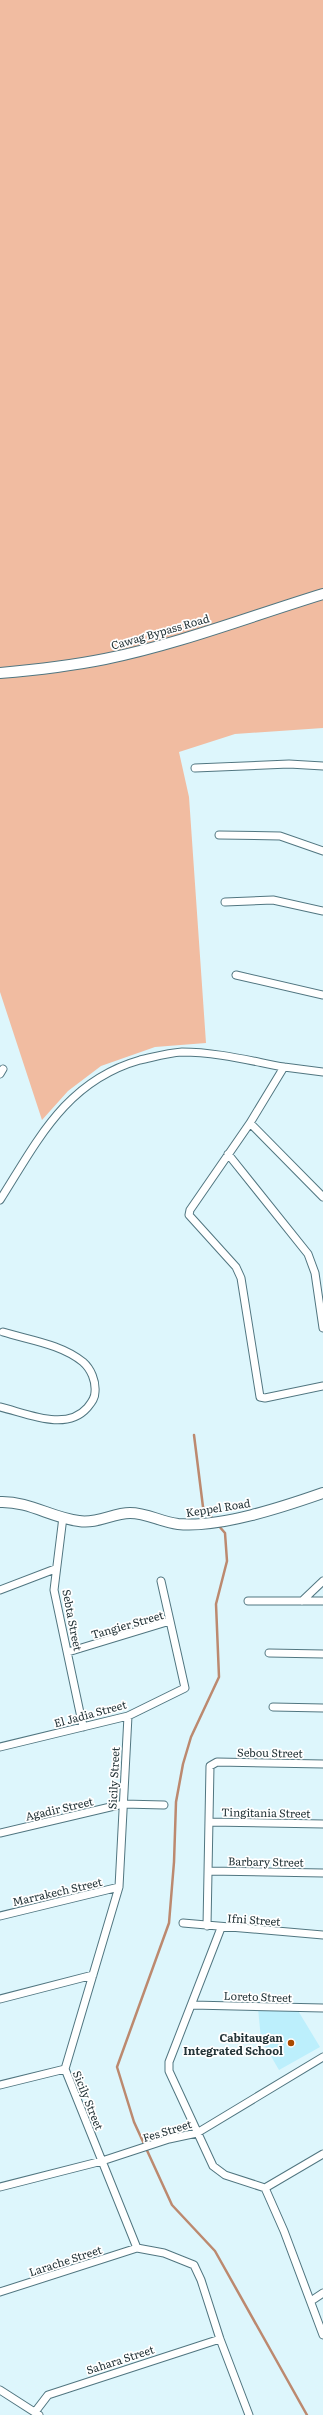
<svg xmlns="http://www.w3.org/2000/svg" width="323" height="2415" font-family="Literata,serif">
  <style>
    .built { fill: #bceffc }
    .green { fill: #f1bca1 }
    .lines { fill: none; stroke-linecap: round; stroke-linejoin: round }
    .stream { stroke: #bc896f; stroke-width: 2.5 }
    .street-casing { stroke: #517680; stroke-width: 9 }
    .secondary-casing { stroke: #517680; stroke-width: 12 }
    .street { stroke: #fff; stroke-width: 7 }
    .secondary { stroke: #fff; stroke-width: 10 }
    .poi-dot { fill: #aa4a00; stroke: #fff; stroke-width: 1.5 }
    .labels { text-anchor: middle; dominant-baseline: central; stroke-width: 3.5; stroke-linejoin: round; paint-order: stroke }
    .street-label { font-size: 11px; fill: #243438; stroke: #fff }
    .poi-label { font-size: 11px; font-weight: bold; fill: #243438; stroke: #fff; text-anchor: end }
  </style>
  <rect width="100%" height="100%" fill="#ddf6fc"/>
  <path class="built" d="M258,2008L297,2009L320,2047L279,2070L261,2039Z"/>
  <path class="green" d="M0,0H323V728L235,734L179,752L189,797L206,1043L155,1047L101,1066L68,1091L42,1120L0,992Z"/>
  <g class="lines">
    <path class="stream" d="M194,1435L203,1507L213,1519
      M218,1525L225,1533L227,1561L216,1604L219,1677L191,1737L183,1764L176,1802L174,1862L169,1923L117,2067L134,2122L172,2205L215,2251L307,2415"/>
    <g class="street-casing">
      <path id="street" d="M195,768L289,764L323,766
        M219,835L280,836L323,851
        M225,902L273,900L323,911
        M236,975L323,995
        M323,1072L284,1067L250,1123L190,1210L189,1215L236,1267L241,1278L260,1397L265,1398L323,1386
        M0,1074L3,1069
        M250,1123L323,1197
        M228,1154L308,1254L315,1273L323,1328
        M0,1200C38,1140 66,1081 140,1060C154,1057 167,1053 182,1052C216,1052 251,1061 284,1067
        M0,1407C26,1413 66,1432 87,1408C91,1403 95,1399 95,1392C96,1381 91,1369 83,1362C61,1344 29,1340 3,1332
        M63,1517L54,1590L83,1727
        M161,1581L170,1621
        M0,1590L55,1569
        M248,1601H323
        M302,1601L323,1581
        M269,1653L323,1654
        M273,1707L323,1708
        M128,1716L119,1887L65,2069L137,2248L164,2253L194,2265L201,2280L220,2339L249,2415
        M0,1747L128,1716L185,1688L170,1621L68,1652
        M210,1822L323,1824
        M0,1833L123,1804L164,1805
        M208,1871L323,1873
        M0,1916L119,1887
        M183,1923L323,1935
        M207,1926L210,1766L217,1762L323,1764
        M221,1928L169,2062V2071L213,2166L225,2175L265,2188L284,2231L323,2335
        M0,1999L93,1975
        M192,2005L323,2008
        M0,2085L65,2069
        M0,2187L102,2161L169,2139L197,2133L323,2057
        M265,2188L323,2154
        M0,2292L137,2248
        M311,2301L323,2293
        M0,2390L39,2415
        M35,2412L48,2395L220,2339"/>
    </g>
    <g class="secondary-casing">
      <path id="secondary" d="M0,673C35,670 70,666 105,659C179,644 251,616 323,594
        M0,1502C29,1501 52,1518 79,1521C97,1524 113,1513 130,1513C147,1513 161,1522 178,1524C220,1528 283,1507 323,1493"/>
    </g>
    <use href="#street" class="street"/>
    <use href="#secondary" class="secondary"/>
  </g>
  <circle class="poi-dot" cx="291" cy="2043" r="4"/>
  <g class="labels">
    <g class="street-label">
      <text transform="translate(160 631) rotate(-16)">Cawag Bypass Road</text>
      <text transform="translate(218 1507) rotate(-9)">Keppel Road</text>
      <text transform="translate(73 1620) rotate(79)">Sebta Street</text>
      <text transform="translate(127 1624) rotate(-16)">Tangier Street</text>
      <text transform="translate(90 1713) rotate(-15)">El Jadia Street</text>
      <text transform="translate(270 1752) rotate(1)">Sebou Street</text>
      <text transform="translate(113 1778) rotate(-87)">Sicily Street</text>
      <text transform="translate(59 1808) rotate(-13)">Agadir Street</text>
      <text transform="translate(266 1812) rotate(1)">Tingitania Street</text>
      <text transform="translate(266 1861) rotate(1)">Barbary Street</text>
      <text transform="translate(57 1891) rotate(-13)">Marrakech Street</text>
      <text transform="translate(254 1919) rotate(4)">Ifni Street</text>
      <text transform="translate(258 1996) rotate(2)">Loreto Street</text>
      <text transform="translate(89 2100) rotate(68)">Sicily Street</text>
      <text transform="translate(167 2130) rotate(-17)">Fes Street</text>
      <text transform="translate(65 2260) rotate(-18)">Larache Street</text>
      <text transform="translate(120 2359) rotate(-18)">Sahara Street</text>
    </g>
    <g class="poi-label">
      <text x="283" y="2037">Cabitaugan<tspan x="283" dy="13">Integrated School</tspan></text>
    </g>
  </g>
</svg>
